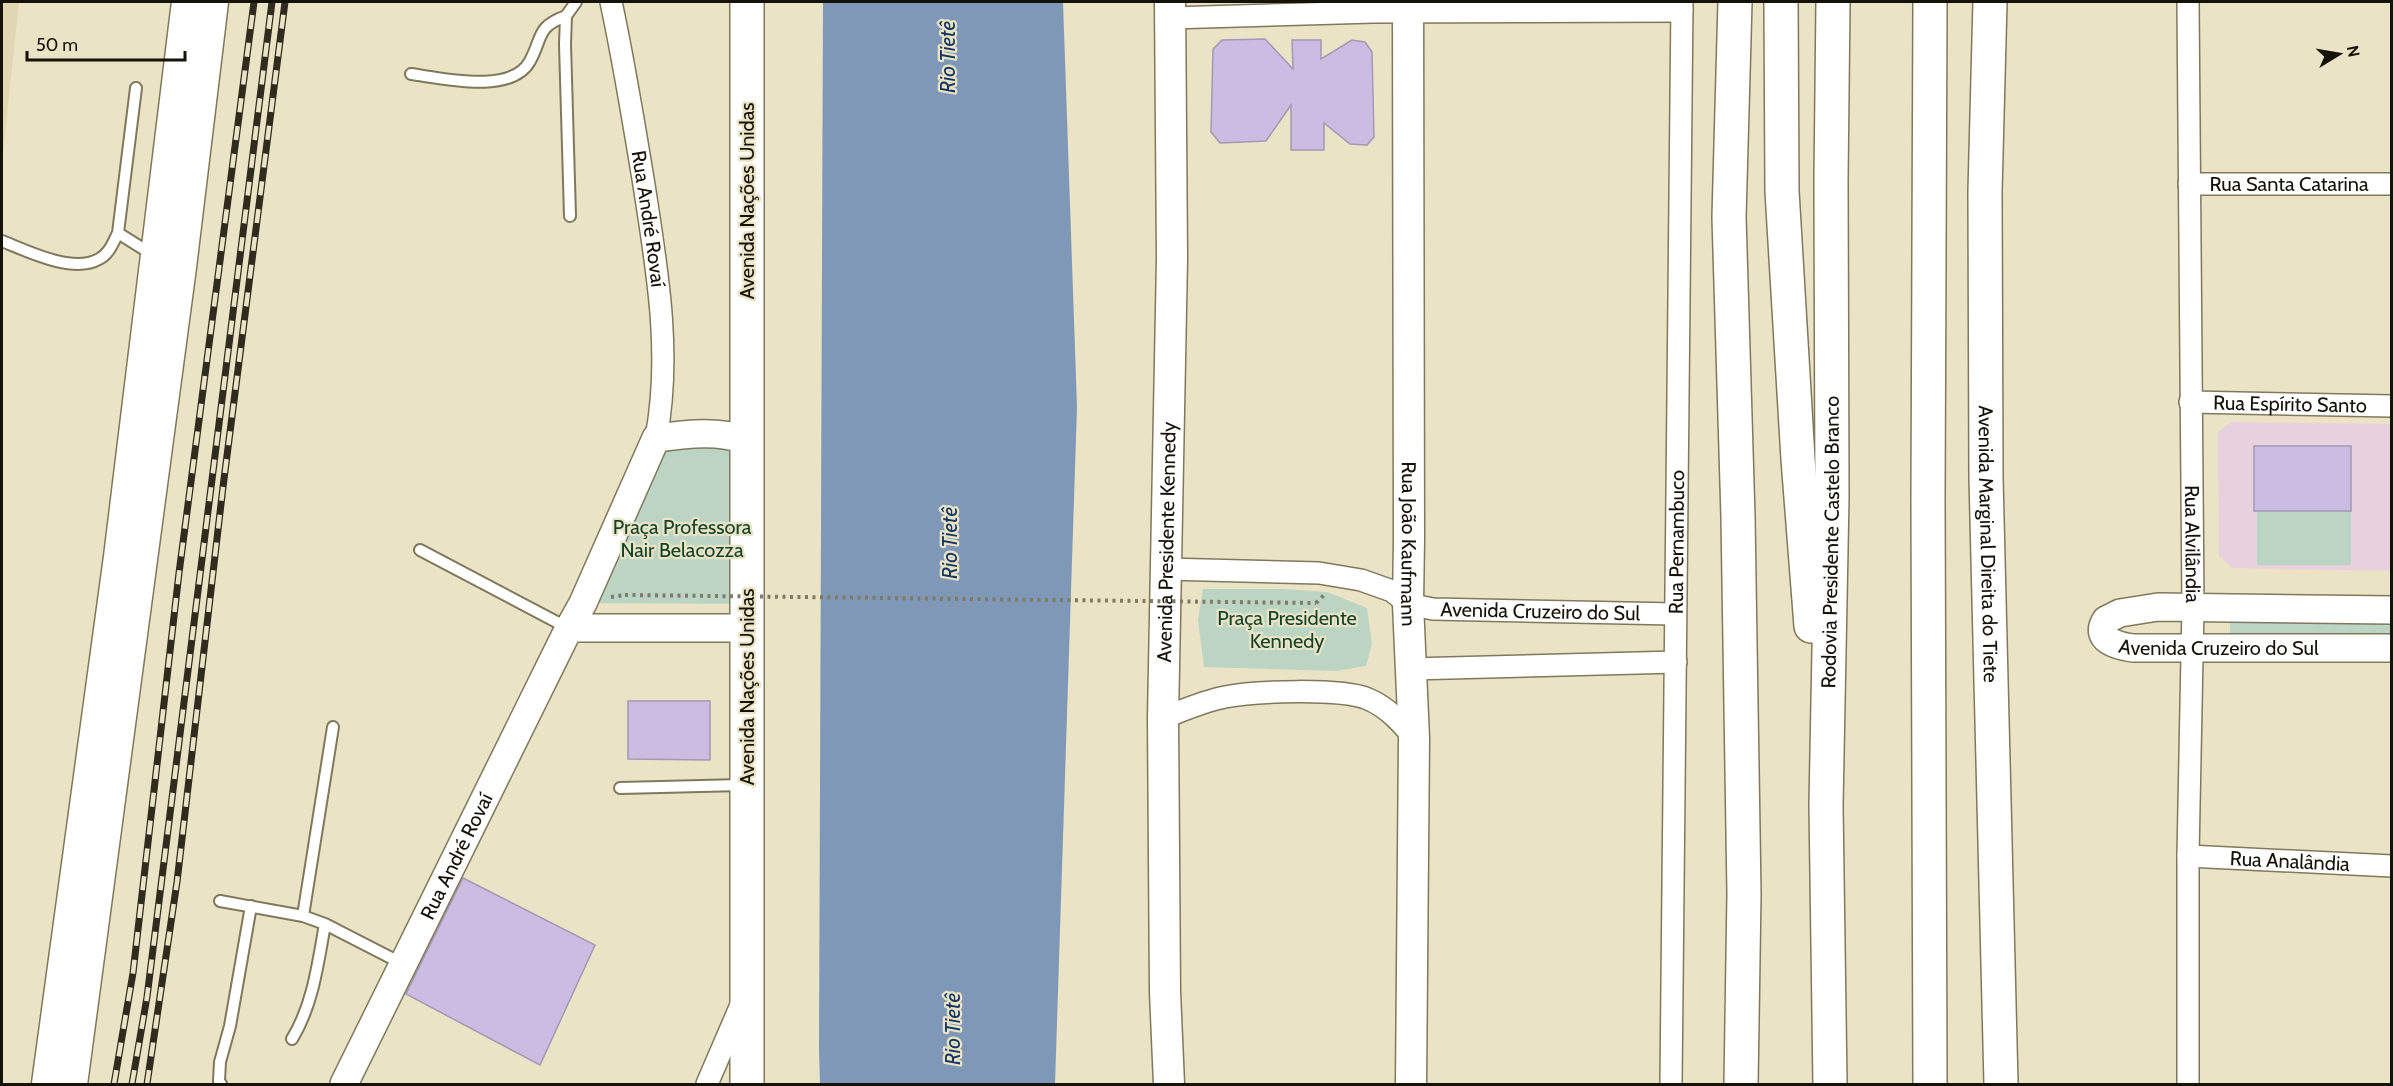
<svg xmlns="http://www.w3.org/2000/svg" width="2393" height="1086" font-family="Cabin,sans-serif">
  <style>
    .built { fill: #e1d7b2 }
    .education { fill: #e8d1de }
    .green { fill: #bbd4c4 }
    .water { fill: #7f98b7 }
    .building { fill: #cbbce2; stroke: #a399b4; stroke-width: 1.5 }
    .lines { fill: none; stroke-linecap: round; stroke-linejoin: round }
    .service-casing { stroke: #80785d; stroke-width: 14 }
    .minor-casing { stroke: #80785d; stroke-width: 24 }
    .tertiary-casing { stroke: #80785d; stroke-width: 30 }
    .secondary-casing { stroke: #80785d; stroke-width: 33 }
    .primary-casing { stroke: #80785d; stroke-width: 36 }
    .motorway-casing { stroke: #80785d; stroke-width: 36 }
    .path { stroke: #807a66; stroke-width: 4; stroke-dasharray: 3 4.5; stroke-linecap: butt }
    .service { stroke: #fff; stroke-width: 10 }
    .minor { stroke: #fff; stroke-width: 21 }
    .tertiary { stroke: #fff; stroke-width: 27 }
    .secondary { stroke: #fff; stroke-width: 30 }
    .primary { stroke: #fff; stroke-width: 33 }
    .motorway { stroke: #fff; stroke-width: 33 }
    .rail-casing { stroke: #2f2c1f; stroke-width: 7 }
    .rail { stroke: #ebe3c5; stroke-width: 4.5; stroke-dasharray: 14; stroke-linecap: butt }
    .path-bridge { stroke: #807a66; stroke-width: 4; stroke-dasharray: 3 4.5; stroke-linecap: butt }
    .labels { text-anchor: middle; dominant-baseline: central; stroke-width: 4.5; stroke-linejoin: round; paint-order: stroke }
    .street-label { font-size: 20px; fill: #151208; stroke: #ebe3c5 }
    .park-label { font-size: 20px; fill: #12432a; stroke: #ebe3c5 }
    .water-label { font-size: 21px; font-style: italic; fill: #143661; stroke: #ebe3c5 }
  </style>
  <rect width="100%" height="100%" fill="#ebe3c5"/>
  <path class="built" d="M2,2H19L2,162Z"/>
  <path class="education" d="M2231,422L2391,424V571L2232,568L2219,556L2218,432Z"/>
  <path class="green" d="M656,438L747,440V604L583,603Z
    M2257,511H2351V565H2257Z
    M1203,589H1284L1327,592L1367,608L1372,644L1366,666L1336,671L1204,667L1198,620Z
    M2230,622L2391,624V634L2230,633Z"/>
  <path class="water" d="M823,2H1063L1077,407L1055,1084H820L819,1049Z"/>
  <path class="building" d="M1265,39L1293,69L1292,40H1321V59L1352,40L1365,42L1372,52L1374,137L1367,145L1350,144L1324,123V150H1291V105L1266,141L1220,143L1211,132L1213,49L1222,40Z
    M2254,446H2351V511H2254Z
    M628,701H710V760L628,759Z
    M463,878L595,945L540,1065L406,994Z"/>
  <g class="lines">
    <g class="service-casing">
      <path id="service" d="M411,74C441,78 512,95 530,61C543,37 536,27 566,16
        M136,88L118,233L153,255
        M570,216L565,44L566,16L576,2
        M2,241C27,251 73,274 99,259C109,254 113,243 118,233
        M420,550L568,628
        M620,788L742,785
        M220,901L303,916L325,924L403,964
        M303,916L333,727
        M292,1039C313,1005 318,963 325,924
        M221,1084L219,1081L220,1062L230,1026L251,906"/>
    </g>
    <g class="minor-casing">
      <g id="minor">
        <path id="s1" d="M611,2C624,62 634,124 644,185C657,269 672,354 656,438"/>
        <path id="s2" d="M2188,2L2193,606L2188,856V1084"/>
        <path d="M1170,18L1373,12L1682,11"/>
        <path id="s3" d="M2189,184H2392"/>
        <path id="s4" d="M2190,402L2392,406"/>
        <path id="s5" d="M1166,569L1319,573L1361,580L1392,591L1408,604L1433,609L1675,614"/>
        <path d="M1411,669L1676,662"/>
        <path d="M1163,718C1184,710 1204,701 1225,697C1255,691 1341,688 1368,699C1387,707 1401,722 1414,738"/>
        <path id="s6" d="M2188,856L2392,866"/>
        <path d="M707,1084L741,1005"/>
        <path id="s7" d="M1671,1084L1682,2"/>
      </g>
    </g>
    <g class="tertiary-casing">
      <g id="tertiary">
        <path id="s8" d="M2392,610L2158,607L2120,613L2106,620C2093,640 2118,646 2133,648H2392"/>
        <path d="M569,628H747"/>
        <path id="s9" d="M344,1084L569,628L583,603L656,438C688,434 716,430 747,440"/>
      </g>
    </g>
    <g class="secondary-casing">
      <g id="secondary">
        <path id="s10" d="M1408,2L1409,539L1408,604L1414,738L1411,1084"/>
        <path d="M47,1084L119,557L187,2"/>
        <path d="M72,1084L181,267L213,2"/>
        <path id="s11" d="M1169,1084L1165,992L1163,718L1172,258L1170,2"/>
      </g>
    </g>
    <g class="primary-casing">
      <path id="primary" d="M747,2V1084"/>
    </g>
    <g class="motorway-casing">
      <g id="motorway">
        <path d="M1735,2L1729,217L1738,517L1744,894L1741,1084"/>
        <path d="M1781,2L1782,191L1798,459L1811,626"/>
        <path d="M1930,2L1928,499L1930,1084"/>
        <path id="s12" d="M1990,2L1985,191L1986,478L2001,1084"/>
        <path id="s13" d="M1830,1084L1826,805L1832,497L1831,179L1833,2"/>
      </g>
    </g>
    <path class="path" d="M611,597L625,595
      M1316,603L1324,595"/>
    <use href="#service" class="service"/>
    <use href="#minor" class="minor"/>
    <use href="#tertiary" class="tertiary"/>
    <use href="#secondary" class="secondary"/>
    <use href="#primary" class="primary"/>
    <use href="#motorway" class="motorway"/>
    <g class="rail-casing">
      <path id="rail" d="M114,1084L133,973L179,573L254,2
        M132,1084L147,997L272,2
        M147,1084L177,882L223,487L285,2"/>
    </g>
    <use href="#rail" class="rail"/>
    <path class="path-bridge" d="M625,595L1316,603"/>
  </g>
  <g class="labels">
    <g class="street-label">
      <text stroke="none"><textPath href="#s3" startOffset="100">Rua Santa Catarina</textPath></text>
      <text transform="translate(747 201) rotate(-90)">Avenida Nações Unidas</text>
      <text stroke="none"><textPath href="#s1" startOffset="220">Rua André Rovaí</textPath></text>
      <text stroke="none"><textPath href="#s4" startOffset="100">Rua Espírito Santo</textPath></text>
      <text stroke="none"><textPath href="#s11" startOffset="542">Avenida Presidente Kennedy</textPath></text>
      <text stroke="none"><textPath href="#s10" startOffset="542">Rua João Kaufmann</textPath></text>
      <text stroke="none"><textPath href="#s7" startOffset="542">Rua Pernambuco</textPath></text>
      <text stroke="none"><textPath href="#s13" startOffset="542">Rodovia Presidente Castelo Branco</textPath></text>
      <text stroke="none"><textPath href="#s12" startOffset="542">Avenida Marginal Direita do Tiete</textPath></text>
      <text stroke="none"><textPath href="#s2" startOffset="542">Rua Alvilândia</textPath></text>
      <text stroke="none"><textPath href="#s5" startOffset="382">Avenida Cruzeiro do Sul</textPath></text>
      <text stroke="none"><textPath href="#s8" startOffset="423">Avenida Cruzeiro do Sul</textPath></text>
      <text transform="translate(747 687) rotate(-90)">Avenida Nações Unidas</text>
      <text stroke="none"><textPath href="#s9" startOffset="254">Rua André Rovaí</textPath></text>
      <text stroke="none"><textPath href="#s6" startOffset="102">Rua Analândia</textPath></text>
    </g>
    <g class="park-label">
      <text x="682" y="527">Praça Professora<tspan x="682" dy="23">Nair Belacozza</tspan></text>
      <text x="1287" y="618">Praça Presidente<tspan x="1287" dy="23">Kennedy</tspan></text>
    </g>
    <g class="water-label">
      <text transform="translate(947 57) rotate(-90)">Rio Tietê</text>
      <text transform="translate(949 543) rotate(-90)">Rio Tietê</text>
      <text transform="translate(952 1029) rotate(-90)">Rio Tietê</text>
    </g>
  </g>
  <rect width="2393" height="1086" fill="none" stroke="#151208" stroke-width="6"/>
  <g transform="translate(2339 54) rotate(79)" stroke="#ebe3c5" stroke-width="4.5" paint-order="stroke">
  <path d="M0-4.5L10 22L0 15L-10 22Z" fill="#151208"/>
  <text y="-9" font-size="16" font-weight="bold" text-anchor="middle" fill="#151208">N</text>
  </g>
  <path d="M27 51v9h158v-9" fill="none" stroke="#151208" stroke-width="3"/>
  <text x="36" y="51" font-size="18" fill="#151208" stroke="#ebe3c5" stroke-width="4.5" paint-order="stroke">50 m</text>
</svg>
